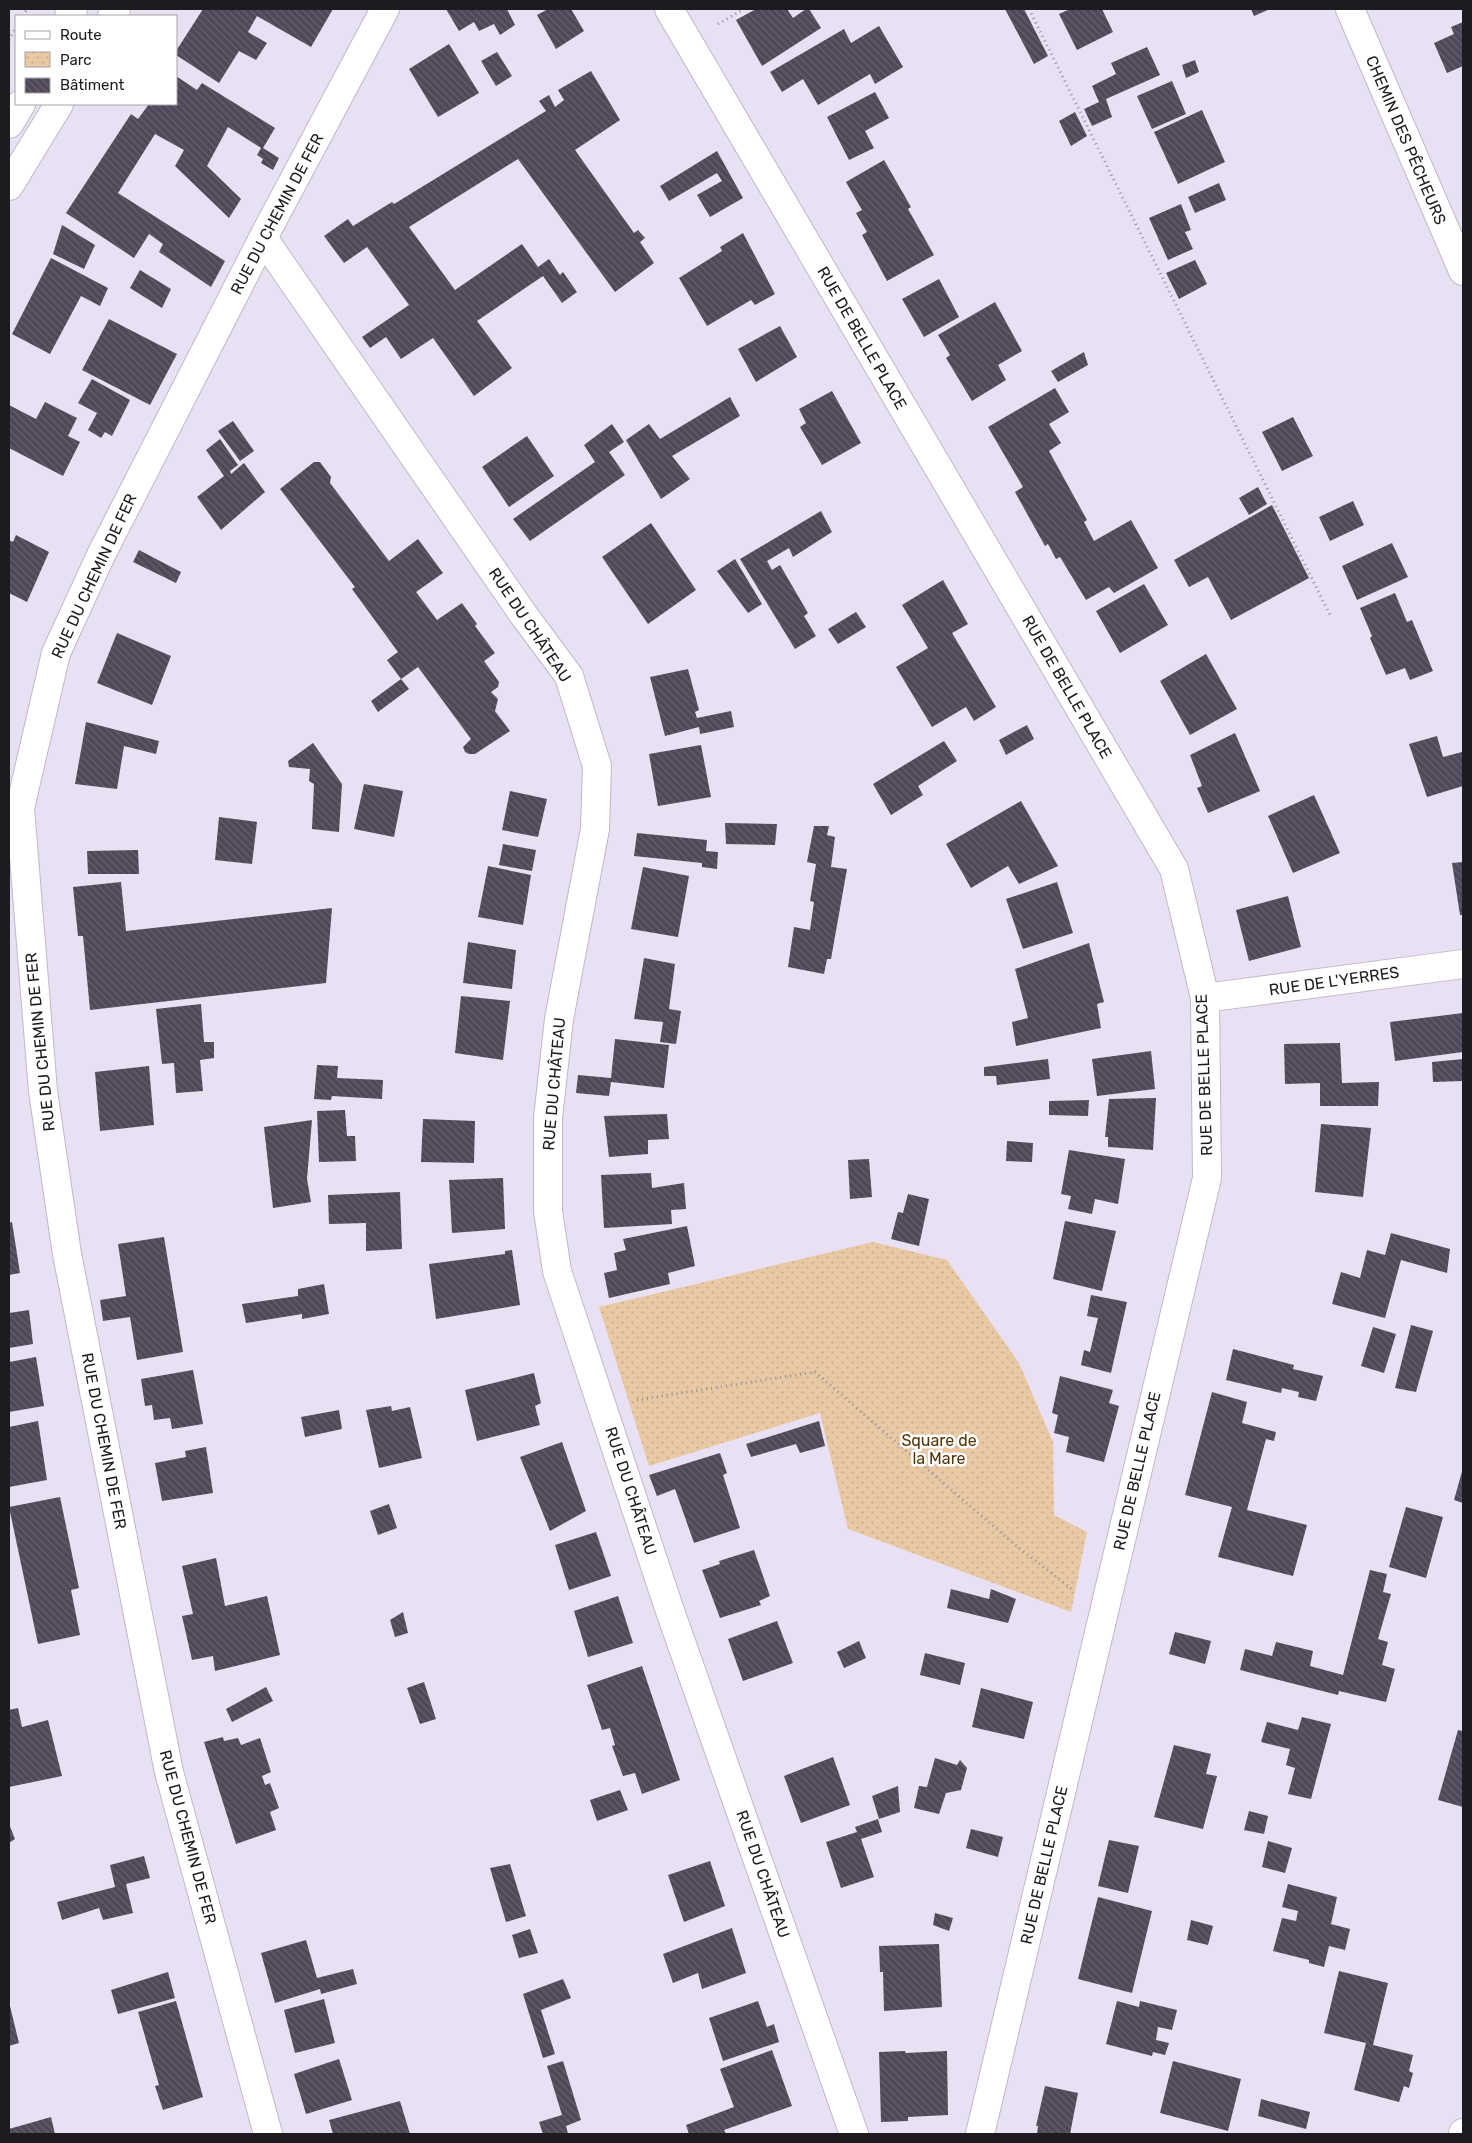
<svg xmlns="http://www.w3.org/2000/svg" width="1472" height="2143" font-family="Rubik,sans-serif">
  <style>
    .park { fill: url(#park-dots) }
    .building { fill: url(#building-back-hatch) }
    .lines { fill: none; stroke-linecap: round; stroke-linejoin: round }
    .street-casing { stroke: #c0b7c9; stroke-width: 30 }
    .highway-casing { stroke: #c0b7c9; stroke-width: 30 }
    .path { stroke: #96909d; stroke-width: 3; stroke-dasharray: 1 4; stroke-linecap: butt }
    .street { stroke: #fff; stroke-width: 28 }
    .highway { stroke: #fff; stroke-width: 28 }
    .labels { text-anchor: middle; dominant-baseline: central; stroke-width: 5; stroke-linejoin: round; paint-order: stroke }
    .street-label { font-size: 16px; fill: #1d1a20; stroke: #fff }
    .park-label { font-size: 16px; fill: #563608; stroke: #fff }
  </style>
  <defs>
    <pattern id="park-dots" width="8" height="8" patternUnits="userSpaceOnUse" patternTransform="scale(1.25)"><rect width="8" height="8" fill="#e9c9a4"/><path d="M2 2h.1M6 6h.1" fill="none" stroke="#c7ac8d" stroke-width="1.8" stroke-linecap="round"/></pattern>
    <pattern id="building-back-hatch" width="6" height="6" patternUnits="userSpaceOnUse" patternTransform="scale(1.25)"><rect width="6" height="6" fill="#504858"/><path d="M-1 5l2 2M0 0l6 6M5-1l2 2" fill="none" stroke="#655f6c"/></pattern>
  </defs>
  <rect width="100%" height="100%" fill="#e9e1f3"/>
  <path class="park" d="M873,1242L947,1260L1019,1363L1053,1442L1054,1515L1087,1532L1071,1612L848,1529L820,1413L649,1466L599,1307Z"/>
  <path class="building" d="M203,9H333L311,47L257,16L248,32L267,43L256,60L239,51L219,83L176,55V51Z
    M446,9H507L515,25L500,35L494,24L479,31L474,22L459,31Z
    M548,9H571L584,31L556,49L537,15Z
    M756,9H787L793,18L806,9H809L821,28L762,66L736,20Z
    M1005,9H1024L1048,56L1034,64Z
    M1070,9H1102L1113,32L1077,50L1059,14Z
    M1251,9H1270L1254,16Z
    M1463,22V66L1447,73L1434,43L1454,34L1451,27Z
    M879,26L903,67L875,84L870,74L818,105L803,79L782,92L770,72L844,29L851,43Z
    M449,44L479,93L438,117L409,69Z
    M1147,47L1160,75L1106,99L1112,117L1092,126L1084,109L1099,102L1092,86L1116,74L1111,63Z
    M497,52L512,76L496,86L481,61Z
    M1195,60L1199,72L1186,78L1182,65Z
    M591,71L620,120L575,150L634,233L638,230L645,238L640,242L654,263L615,292L518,159L409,227L455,290L522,244L538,267L549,259L560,275L563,272L577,292L562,303L543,276L477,321L512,368L474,396L433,338L401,359L386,337L370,348L362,337L409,305L367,247L344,263L324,236L348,219L353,226L392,202L394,204L546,111L539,101L549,95L555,107L564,100L558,90Z
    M176,76L197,90L202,83L275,128L263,148L279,158L273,170L261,163L263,159L257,155L261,148L228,127L207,166L241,199L229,218L175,166L184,150L155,134L118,193L225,261L211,287L159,252L163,244L149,234L134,258L66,213L131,114L138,119L149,104H176Z
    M1172,81L1186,114L1152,129L1137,96Z
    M875,92L889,118L865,131L874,148L849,160L827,117Z
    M1202,110L1225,162L1178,184L1154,132Z
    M1075,112L1087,136L1071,146L1059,121Z
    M717,151L743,198L710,217L697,195L722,181L717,173L669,201L660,186Z
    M884,160L911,207L908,209L934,255L887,281L862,235L867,232L856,213L862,210L846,182Z
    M1219,183L1226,200L1195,213L1188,197Z
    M1181,204L1191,230L1185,232L1193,249L1168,260L1149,218Z
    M62,225L95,245L84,269L53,254Z
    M743,233L775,294L755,305L751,300L707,326L679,278L722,251L720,247Z
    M51,258L108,288L100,306L81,296L50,354L12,334Z
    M1195,260L1207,284L1179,299L1166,273Z
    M140,270L171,289L162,308L130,288Z
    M939,279L959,317L924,337L902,299Z
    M995,302L1022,351L998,365L1006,380L972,401L946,358L950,355L938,335Z
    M109,319L177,354L150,405L82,370Z
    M780,326L797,357L756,382L738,349Z
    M1084,352L1088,365L1058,382L1051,371Z
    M92,379L130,400L112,436L105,432L101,438L88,430L97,413L78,403Z
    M1055,388L1069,412L1049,424L1061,443L1049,451L1087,520L1084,522L1094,541L1131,520L1158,568L1114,593L1109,587L1086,600L1060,557L1056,559L1048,544L1045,546L1015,492L1023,487L988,427Z
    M832,391L861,443L822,465L800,427L806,423L799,409Z
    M730,397L740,416L672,456L690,479L661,499L626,440L649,424L660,439Z
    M45,402L77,418L68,436L80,442L63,476L9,448V405L36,419Z
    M1293,417L1313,456L1282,471L1262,432Z
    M233,421L254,451L240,461L218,431Z
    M612,424L624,442L609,452L625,475L530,541L513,519L595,462L584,445Z
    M527,436L554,476L509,507L482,467Z
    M220,439L238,465L230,471L231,474L244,463L265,492L221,530L197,497L224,476L206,450Z
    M314,462H320L331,477L330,483L389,561L418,539L443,573L416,592L437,620L462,603L477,624L475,626L495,653L484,661L499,682L498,687L491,692L498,699L495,711L510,731L475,754H469L465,752L463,747L471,739L418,667L401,679L409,689L378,712L371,701L401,679L387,660L398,652L352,589L355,587L280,489Z
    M1258,487L1267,504L1249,515L1239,498Z
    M1353,501L1364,525L1330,541L1319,517Z
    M1272,505L1309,578L1231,620L1208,577L1189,587L1174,560Z
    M821,511L832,532L793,557L789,548L767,561L772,570L780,565L808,613L804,616L816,636L795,649L740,559Z
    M651,523L696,590L648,624L602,557Z
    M16,535L49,552L27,602L9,593V540L13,542Z
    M1392,543L1408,577L1357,600L1342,566Z
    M139,550L181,572L176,583L133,562Z
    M735,559L762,604L748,613L717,571Z
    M943,580L968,624L952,633L996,707L974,721L966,707L932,727L896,667L928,648L902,605Z
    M1144,584L1168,625L1120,653L1096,611Z
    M1395,593L1407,622L1412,620L1433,671L1410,680L1405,668L1386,675L1370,638L1372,636L1360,608Z
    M856,612L866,627L838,644L828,629Z
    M117,633L171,656L152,705L97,683Z
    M1206,654L1237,709L1190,735L1160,681Z
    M688,669L699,710L695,712L697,718L731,711L734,727L700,734L699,727L665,736L650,677Z
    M86,722L159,741L156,754L124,746L117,789L75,784Z
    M1027,725L1034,739L1006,755L999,740Z
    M1235,733L1260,791L1208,813L1197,788L1202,786L1190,755Z
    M1437,736L1443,757L1462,752L1463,786L1427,797L1409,744Z
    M944,741L957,761L918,786L923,795L891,815L873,784Z
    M313,743L342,784L339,832L312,829L314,784L309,781L310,769L289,767L288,761Z
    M701,745L711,797L658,806L649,754Z
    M364,784L403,791L394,837L354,829Z
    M510,791L547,799L538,837L502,830Z
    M1314,795L1340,853L1293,873L1268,816Z
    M1021,801L1058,866L1019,884L1008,866L971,888L946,844Z
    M219,817L257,822L252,864L215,860Z
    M725,823L777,824L775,845L726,844Z
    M814,826H829L827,835L835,837L831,867L847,869L831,959H827L824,974L788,967L794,927L810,930L814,902L810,901L816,864L807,862Z
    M637,833L707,840L706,851L718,852L717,869L702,867V863L634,856Z
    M503,844L536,850L532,871L499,865Z
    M138,850L139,874H88L87,851Z
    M1463,862V915H1460L1452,863Z
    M488,866L531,875L523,925L478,917Z
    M643,867L689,876L678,937L631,929Z
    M121,882L126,931L332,908L326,983L90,1010L83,936H78L73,887Z
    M1057,882L1073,933L1023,949L1006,899Z
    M1288,896L1301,947L1249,961L1236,910Z
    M468,942L516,950L512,989L463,983Z
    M1089,943L1104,1002L1097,1004L1101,1028L1016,1046L1012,1022L1028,1018L1015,969Z
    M644,958L675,964L669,1009L681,1011L676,1044L660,1042L663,1022L634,1019Z
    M461,996L510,1001L503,1060L455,1053Z
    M201,1004L204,1042H214V1058L200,1060L203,1091L176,1093L174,1063L162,1064L156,1009Z
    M1463,1013V1052L1395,1061L1390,1022Z
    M615,1039L669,1045L664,1088L611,1082L609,1096L576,1093L578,1075L611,1078Z
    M1340,1043L1342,1083L1379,1082L1378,1106H1320V1083L1285,1084L1284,1044Z
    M1151,1051L1155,1089L1097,1096L1092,1059Z
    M1048,1059L1050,1079L997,1085L996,1076H984V1067Z
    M1463,1059V1081L1433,1082L1432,1062Z
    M317,1065L338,1066L337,1078L383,1080L382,1099L332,1096L331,1100L314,1099Z
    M149,1066L154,1125L100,1131L95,1072Z
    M1156,1098L1153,1150L1108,1147V1137H1105L1109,1099Z
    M1089,1100L1088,1116L1049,1115V1101Z
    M345,1110L347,1136H355L356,1161L319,1162L317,1111Z
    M667,1114L669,1139L648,1140V1154L609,1157L604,1116Z
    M423,1119L475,1121L474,1163L421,1162Z
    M312,1120L307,1179L311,1202L273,1208L264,1127Z
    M1321,1124L1371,1128L1363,1197L1315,1192Z
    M1007,1141L1033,1143L1032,1162L1006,1161Z
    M1069,1150L1125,1159L1118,1204L1095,1199L1092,1214L1068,1209L1071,1196L1061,1194Z
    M869,1159L872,1197L850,1199L848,1160Z
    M651,1173L652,1188L684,1183L686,1209L671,1210L672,1224L604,1228L601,1175Z
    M503,1178L505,1229L452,1233L449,1180Z
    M400,1192L402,1249L366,1251V1223L329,1224L328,1195Z
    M908,1194L929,1199L919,1246L891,1239L898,1212L903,1213Z
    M1065,1221L1116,1231L1102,1291L1053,1279Z
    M12,1222L20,1273L9,1275V1223Z
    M687,1226L695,1266L668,1273L670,1284L609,1298L604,1273L617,1270L614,1253L626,1250L623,1239Z
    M1391,1233L1450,1249L1447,1273L1401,1260L1385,1318L1332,1304L1341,1272L1360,1278L1367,1250L1385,1255Z
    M164,1237L183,1352L137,1360L130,1317L103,1321L100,1300L126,1296L118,1244Z
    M512,1250L520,1305L436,1319L429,1264L505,1254V1251Z
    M324,1284L329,1314L302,1319V1314L246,1323L242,1304L298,1296V1289Z
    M1091,1295L1127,1302L1111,1373L1081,1365L1084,1350L1090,1352L1098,1318L1087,1316Z
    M29,1310L33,1344L9,1348V1313Z
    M1411,1325L1433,1331L1416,1392L1395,1388Z
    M1373,1327L1396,1334L1384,1373L1361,1366Z
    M1233,1349L1294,1365L1293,1369L1323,1376L1316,1401L1298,1397L1299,1392L1282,1388L1281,1393L1226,1380Z
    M36,1357L44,1406L9,1412V1362Z
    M193,1370L203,1424L172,1429L170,1418L154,1420L152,1405L145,1406L141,1379Z
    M534,1373L541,1403L535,1406L540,1425L477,1441L465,1390Z
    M1060,1376L1113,1390L1109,1403L1119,1406L1104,1462L1066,1452L1069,1437L1054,1433L1058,1415L1052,1413Z
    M1212,1392L1247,1402L1242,1423L1276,1432L1274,1441L1266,1439L1247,1510L1307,1525L1293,1576L1218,1557L1232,1507L1185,1495Z
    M391,1406L392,1411L410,1407L422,1458L379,1468L366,1410Z
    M339,1410L342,1429L305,1437L301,1417Z
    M38,1421L47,1480L9,1487V1427Z
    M819,1421L825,1446L800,1453L796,1444L751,1457L746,1444Z
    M562,1442L586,1511L550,1531L520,1457Z
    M206,1447L213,1493L162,1501L155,1463L186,1457L185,1451Z
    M720,1453L727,1473L723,1475L740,1528L694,1543L675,1489L657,1496L649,1475Z
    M1463,1468V1503L1454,1500Z
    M60,1497L79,1588L71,1590L80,1635L38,1644L9,1507Z
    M389,1504L397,1528L378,1535L370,1511Z
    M1406,1507L1443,1517L1426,1578L1389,1567Z
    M596,1532L611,1576L569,1590L555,1545Z
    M754,1550L770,1596L759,1601L761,1605L720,1618L702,1570L720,1564L719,1561Z
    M216,1558L225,1606L267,1596L280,1655L215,1671L213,1656L192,1660L182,1616L193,1614L182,1566Z
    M1370,1570L1387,1574L1383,1592L1391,1594L1378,1639L1388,1642L1382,1665L1395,1669L1386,1702L1339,1691L1338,1695L1240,1670L1245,1649L1272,1656L1276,1642L1313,1651L1310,1666L1343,1675Z
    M951,1589L989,1599L991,1589L1016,1599L1008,1623L947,1608Z
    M618,1596L633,1643L588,1657L574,1611Z
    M403,1612L408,1633L395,1637L390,1620Z
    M777,1621L793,1663L743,1681L728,1639Z
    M1175,1632L1211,1641L1205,1664L1169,1654Z
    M859,1641L866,1658L844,1668L837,1652Z
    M925,1653L965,1663L960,1685L920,1675Z
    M642,1666L680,1780L642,1794L635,1773L623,1776L612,1746L615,1745L610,1728L602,1730L587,1685Z
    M424,1682L436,1719L420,1724L407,1688Z
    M266,1687L273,1701L232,1722L226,1709Z
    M981,1688L1033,1702L1024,1739L972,1727Z
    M18,1708L22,1727L48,1720L62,1776L9,1787V1710Z
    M1302,1717L1331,1724L1311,1799L1288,1794L1295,1768L1286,1765L1290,1749L1261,1742L1267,1722L1298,1730Z
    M1458,1730L1463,1731V1807L1438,1800Z
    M223,1737L224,1741L238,1738L241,1745L260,1738L271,1772L262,1776L265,1785L270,1783L279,1808L270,1812L276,1830L236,1844L204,1742Z
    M1174,1745L1211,1754L1206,1774L1217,1776L1203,1829L1154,1817Z
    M833,1757L850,1805L801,1823L784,1776Z
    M935,1758L957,1765L960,1760L967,1768L961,1790L946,1793L939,1814L914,1808L919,1786L927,1787Z
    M898,1786L900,1812L879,1819L872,1796Z
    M620,1790L628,1810L597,1821L590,1800Z
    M1249,1811L1268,1816L1264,1834L1244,1830Z
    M878,1819L882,1832L861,1839L874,1877L841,1888L826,1842L857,1832L855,1827Z
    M9,1824L15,1839L9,1843Z
    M971,1829L1003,1837L998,1857L966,1848Z
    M1109,1840L1139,1846L1128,1893L1098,1886Z
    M1268,1841L1292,1848L1285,1873L1262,1867Z
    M144,1856L150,1878L126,1884L133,1913L103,1920L99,1908L62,1920L57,1902L115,1887L110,1865Z
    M710,1861L725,1906L684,1922L668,1875Z
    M510,1864L526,1916L506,1922L490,1868Z
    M1288,1884L1337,1897L1331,1924L1350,1929L1345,1950L1329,1946L1324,1967L1309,1963V1960L1273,1951L1282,1918L1296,1921L1298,1911L1282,1907Z
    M1098,1897L1152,1911L1132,1993L1078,1979Z
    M935,1913L953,1918L949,1931L933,1925Z
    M1191,1920L1213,1926L1208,1945L1187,1940Z
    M732,1928L746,1973L702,1989L698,1973L673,1983L663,1954Z
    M530,1929L538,1953L519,1958L512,1935Z
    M306,1940L317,1978L353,1969L357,1984L321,1994L320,1989L275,2003L261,1953Z
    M939,1944L942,2007L884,2011L883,1972H880L879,1946Z
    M1339,1971L1388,1983L1373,2045L1413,2055L1409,2071L1413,2073L1409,2088L1404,2086L1399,2102L1354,2090L1366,2043L1324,2033Z
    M168,1972L175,1998L118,2014L111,1990Z
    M563,1979L571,1998L541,2010L555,2054L543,2058L523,1994Z
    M324,1999L335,2043L295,2053L284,2010Z
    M176,2001L203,2097L163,2110L155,2086L159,2085L138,2012Z
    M758,2001L767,2027L774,2024L779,2042L723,2061L709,2018Z
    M1117,2001L1139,2007L1140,2001L1177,2010L1172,2030L1158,2027L1156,2040L1169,2043L1165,2055L1153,2052L1152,2056L1106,2044Z
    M9,2002L19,2043L9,2046Z
    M772,2050L792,2106L724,2130L726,2134H689L686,2125L734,2107L720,2069Z
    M905,2051L906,2053L947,2051L948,2115L908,2117V2121L881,2122L879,2052Z
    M339,2059L352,2100L306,2114L294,2074Z
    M563,2061L581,2120L566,2126L568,2134H543L539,2122L562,2115L547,2066Z
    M1173,2061L1241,2079L1228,2131L1160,2113Z
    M1045,2086L1078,2093L1070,2134H1037L1038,2126H1036Z
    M1261,2099L1310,2112L1306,2129L1258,2116Z
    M400,2101L410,2134H333L329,2120Z
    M51,2117L55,2134H9V2129Z"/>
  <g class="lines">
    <g class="street-casing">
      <path id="street" d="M669,9L1174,869L1205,998L1207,1178L980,2134
        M1350,9L1463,271
        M263,238L523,614L569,676L597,766L595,829L559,1019L548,1118V1211L557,1271L669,1608L854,2134
        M1205,998L1463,964
        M268,2134L169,1772L67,1254L43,1091L20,808L56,653L101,555L263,238L385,9
        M1463,2134V2133"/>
    </g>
    <g class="highway-casing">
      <path id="highway" d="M69,16L73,9
        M112,16L116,9
        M9,124L21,104
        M9,186L59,104"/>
    </g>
    <path class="path" d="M1029,9L1331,617
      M23,16L27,9
      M718,24L744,9
      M9,40L16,27
      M637,1400L815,1372L1014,1544L1073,1590"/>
    <use href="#street" class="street"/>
    <use href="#highway" class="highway"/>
  </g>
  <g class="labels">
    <g class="street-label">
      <text transform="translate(1406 140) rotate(67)">CHEMIN DES PÊCHEURS</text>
      <text transform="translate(277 214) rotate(-62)">RUE DU CHEMIN DE FER</text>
      <text transform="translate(862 338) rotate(60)">RUE DE BELLE PLACE</text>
      <text transform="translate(94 576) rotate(-65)">RUE DU CHEMIN DE FER</text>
      <text transform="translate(530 625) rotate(56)">RUE DU CHÂTEAU</text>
      <text transform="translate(1067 687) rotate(60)">RUE DE BELLE PLACE</text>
      <text transform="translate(1334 981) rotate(-8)">RUE DE L'YERRES</text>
      <text transform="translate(40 1042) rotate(-96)">RUE DU CHEMIN DE FER</text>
      <text transform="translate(1204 1075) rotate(-92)">RUE DE BELLE PLACE</text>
      <text transform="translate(554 1084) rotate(-85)">RUE DU CHÂTEAU</text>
      <text transform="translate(104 1441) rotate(79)">RUE DU CHEMIN DE FER</text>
      <text transform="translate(1137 1471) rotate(-77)">RUE DE BELLE PLACE</text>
      <text transform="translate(631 1491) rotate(72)">RUE DU CHÂTEAU</text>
      <text transform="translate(188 1837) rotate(75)">RUE DU CHEMIN DE FER</text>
      <text transform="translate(1044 1865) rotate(-77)">RUE DE BELLE PLACE</text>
      <text transform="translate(763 1874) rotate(71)">RUE DU CHÂTEAU</text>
    </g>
    <g class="park-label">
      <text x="939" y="1440">Square de<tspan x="939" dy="18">la Mare</tspan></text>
    </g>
  </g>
  <rect width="1472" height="2143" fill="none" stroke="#1d1a20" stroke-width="20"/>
  <rect x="15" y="15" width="162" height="90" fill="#ffffff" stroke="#a5a3a6"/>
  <rect x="25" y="31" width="25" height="8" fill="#ffffff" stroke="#a5a3a6"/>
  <text x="60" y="40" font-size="15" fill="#1d1a20">Route</text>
  <rect x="25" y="52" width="25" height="15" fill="url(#park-dots)" stroke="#a5a3a6"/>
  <text x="60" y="65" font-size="15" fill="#1d1a20">Parc</text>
  <rect x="25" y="78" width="25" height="15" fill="url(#building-back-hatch)" stroke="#a5a3a6"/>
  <text x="60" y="90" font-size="15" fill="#1d1a20">Bâtiment</text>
</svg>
